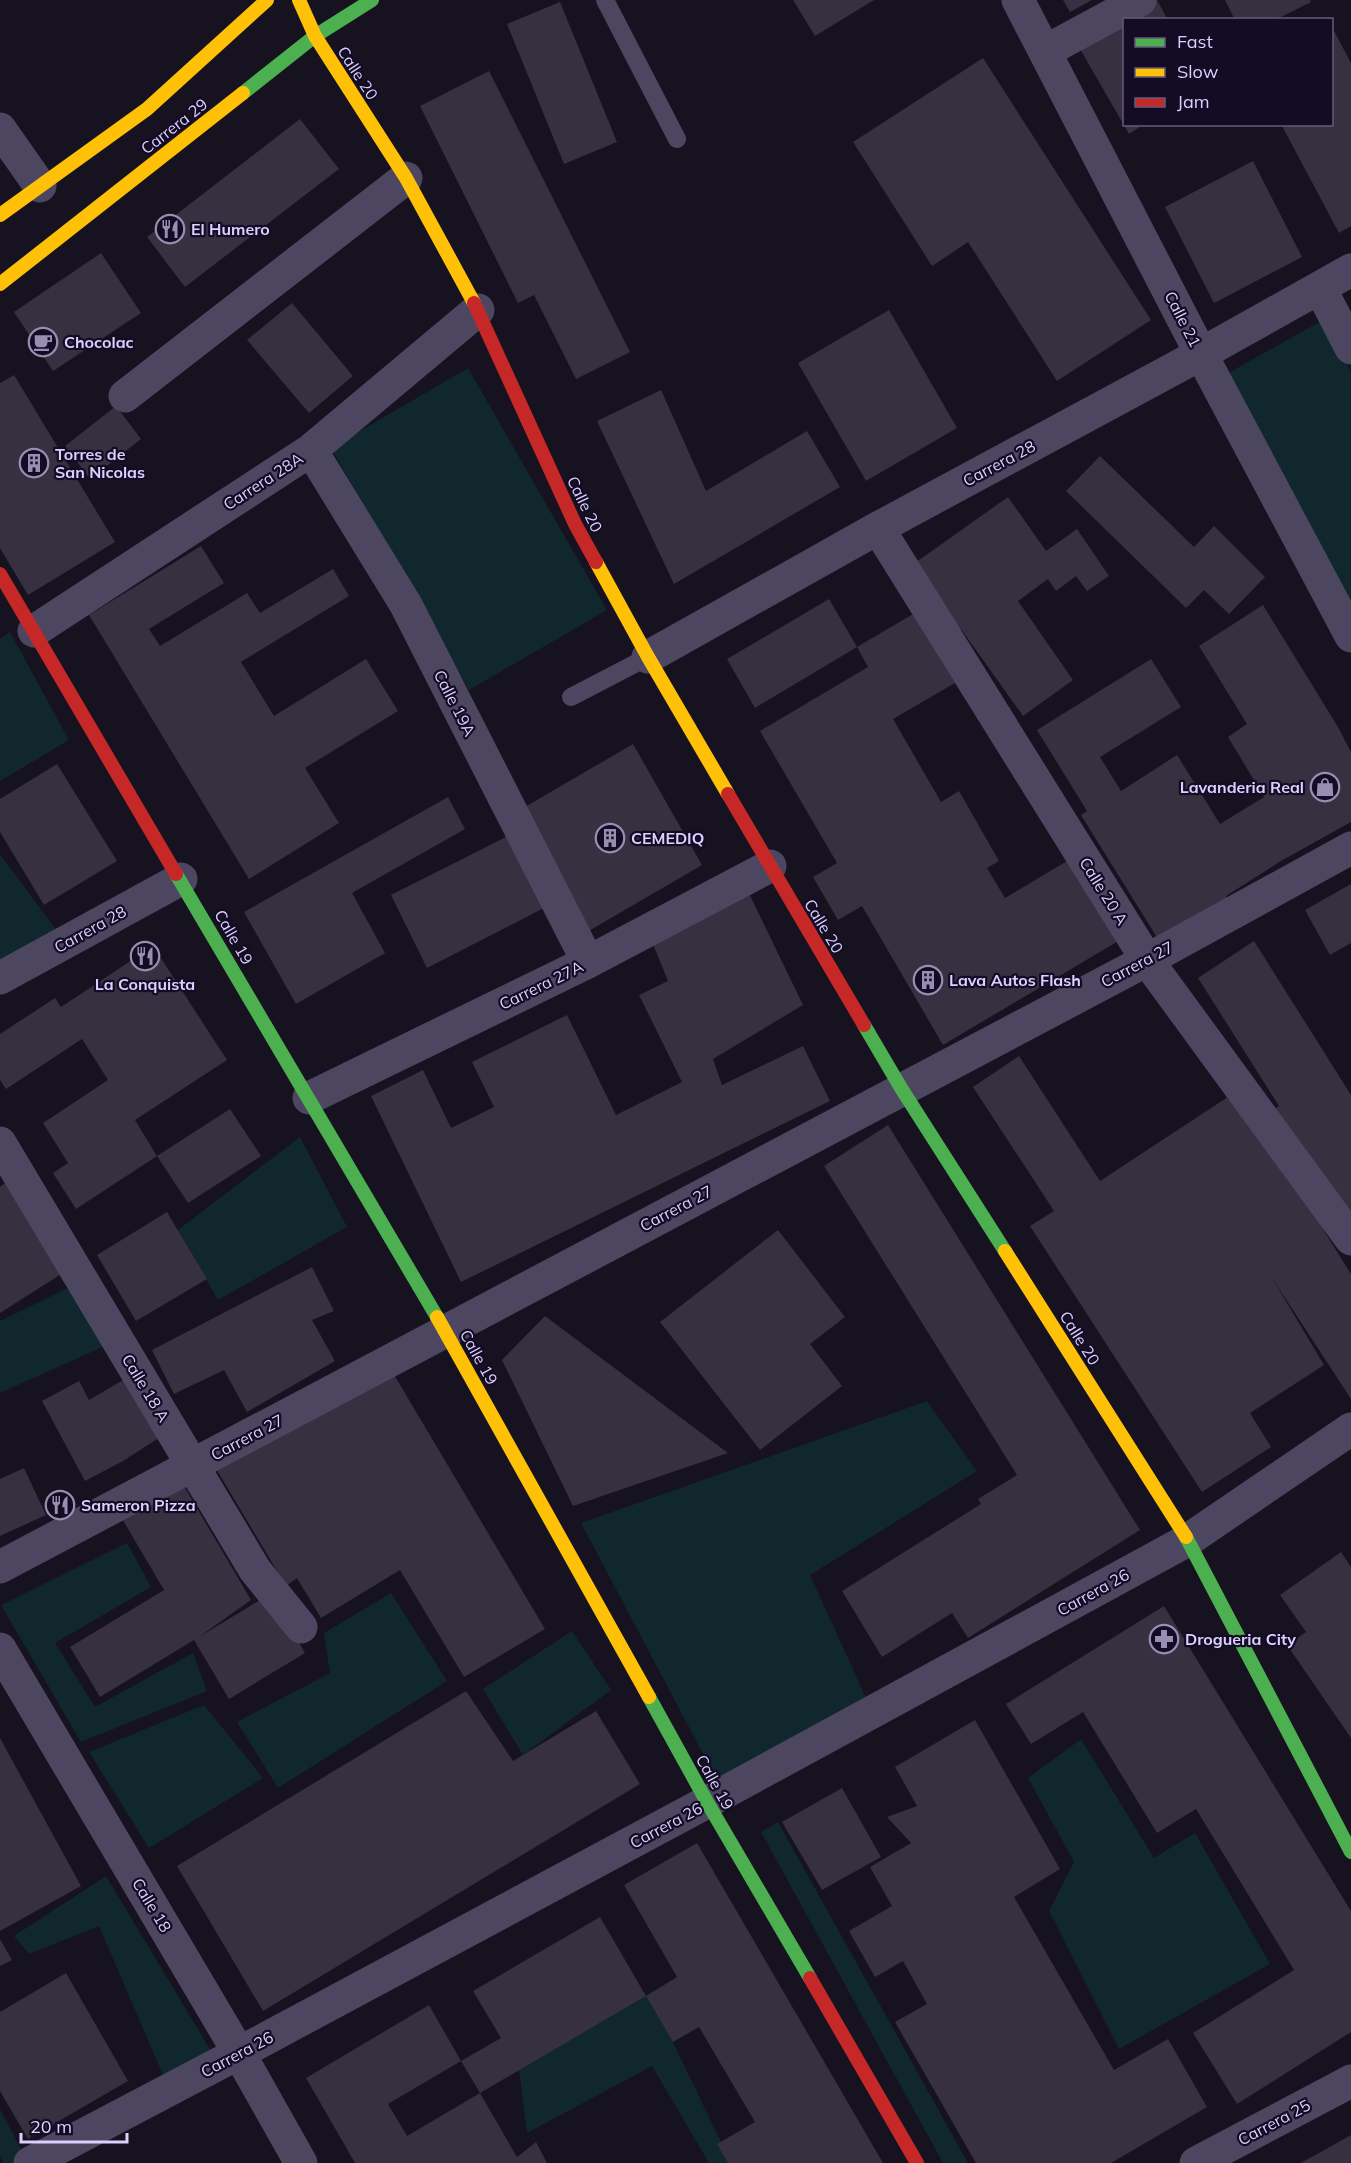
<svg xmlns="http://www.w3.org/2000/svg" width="1351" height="2163" font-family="Mulish,sans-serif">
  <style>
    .green { fill: #10282d }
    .building { fill: #363041 }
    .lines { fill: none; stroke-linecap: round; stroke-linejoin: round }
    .lane { stroke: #4c4660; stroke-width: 18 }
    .street { stroke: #4c4660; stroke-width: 33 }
    .fast { stroke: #4caf50; stroke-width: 14 }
    .slow { stroke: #ffc107; stroke-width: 14 }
    .jam { stroke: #c62828; stroke-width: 14 }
    .labels { text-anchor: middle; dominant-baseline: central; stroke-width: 4.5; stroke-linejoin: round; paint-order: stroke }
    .street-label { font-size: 16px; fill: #ddd0ff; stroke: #140c25 }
    .poi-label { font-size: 16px; font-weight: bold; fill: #ddd0ff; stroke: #140c25; text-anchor: start }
  </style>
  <rect width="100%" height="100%" fill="#16121f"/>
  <path class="green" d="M1323,320L1351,372V606L1216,380Z
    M468,368L607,610L469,690L331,448Z
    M10,632L69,740L0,781V639Z
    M0,854L57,931L0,959Z
    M300,1137L347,1227L218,1300L178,1230Z
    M76,1284L116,1341L0,1393V1321Z
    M927,1401L977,1471L810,1575L867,1700L719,1784L581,1523Z
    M127,1543L151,1587L55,1643L95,1707L193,1653L207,1691L81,1742L1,1605Z
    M391,1593L447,1681L278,1788L237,1722L330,1673L324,1633Z
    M572,1631L611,1690L523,1755L483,1689Z
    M204,1705L263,1778L149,1848L89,1752Z
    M1081,1739L1154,1858L1195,1833L1270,1964L1119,2049L1049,1911L1074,1862L1028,1778Z
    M778,1822L968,2163H943L761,1832Z
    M106,1876L220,2066L52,2163H4L0,2156V2109L24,2155L163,2075L99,1926L29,1954L14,1936Z
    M646,1996L673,2042L731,2163H709L652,2066L527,2133L519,2070Z"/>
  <path class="building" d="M793,0H874L815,36Z
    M1063,0H1092L1070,12Z
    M1147,0H1157L1168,20H1124V124H1144L1129,134L1076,42Z
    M1225,0H1310L1311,2L1275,20H1235Z
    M560,2L617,142L564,164L507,24Z
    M1332,27L1351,63V226L1339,233L1281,124H1332Z
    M983,58L1151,320L1057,381L968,242L932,266L853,142Z
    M489,71L630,352L576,379L534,295L518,303L420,106Z
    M300,119L339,169L185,287L147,237Z
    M1253,161L1302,257L1214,303L1165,207Z
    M101,253L141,313L53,371L14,312Z
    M292,303L353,376L309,413L247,340Z
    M889,310L957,428L866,481L798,363Z
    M14,375L115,542L28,595L0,548V383Z
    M661,390L706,491L807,431L840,487L674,584L597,421Z
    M116,406L141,439L90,479L65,446Z
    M1100,456L1194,547L1214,526L1265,577L1229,614L1204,590L1186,608L1066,491Z
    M1008,497L1046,551L1077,529L1109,576L1087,591L1076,576L1056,591L1048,579L1018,601L1073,680L1023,716L961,629L958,631L912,565Z
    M201,546L224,583L149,629L160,646L247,593L260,613L333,569L349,596L241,662L274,716L366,659L398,711L305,768L339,823L249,879L89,615Z
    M829,599L857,647L755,708L727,659Z
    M1263,605L1338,727L1351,752V822L1281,861L1226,896L1232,904L1163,947L1081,815L1087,811L1037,730L1151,659L1181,707L1100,757L1121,791L1177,755L1220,824L1264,797L1228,737L1247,724L1199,646Z
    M913,614L955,683L893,719L941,802L959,791L999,861L987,868L1005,898L1077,855L1125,937L943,1045L862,906L838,920L813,877L837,863L760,731L868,667L857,647Z
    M633,744L702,865L587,932L518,811Z
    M57,764L117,861L44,905L0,832V799Z
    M448,797L465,829L352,893L385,953L296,1004L244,912Z
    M508,836L544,908L427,968L391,895Z
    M1351,884V943L1330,955L1305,910Z
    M745,885L803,1005L713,1059L722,1085L803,1046L830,1101L461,1282L371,1096L423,1070L451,1128L494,1107L472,1062L567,1015L616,1115L682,1082L639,995L668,981L648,932Z
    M1254,941L1351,1095V1226L1273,1110L1279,1106L1198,978Z
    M153,946L227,1060L135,1120L157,1156L76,1209L53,1173L68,1163L43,1123L108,1080L82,1039L6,1089L0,1080V1034L55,998L61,1007Z
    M1019,1056L1100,1181L1237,1091L1351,1274V1399L1272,1278L1324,1365L1250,1413L1271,1447L1202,1492L1030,1226L1054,1211L973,1087Z
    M230,1109L261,1156L188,1203L157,1156Z
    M888,1125L1140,1530L968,1638L952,1613L882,1657L842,1591L981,1504L978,1499L1017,1475L824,1166Z
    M10,1180L66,1271L0,1313V1187Z
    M167,1212L207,1279L136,1321L97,1255Z
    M778,1230L845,1317L810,1344L842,1386L760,1450L660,1322Z
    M312,1267L334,1311L312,1320L335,1361L247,1412L224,1370L174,1394L152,1350Z
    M545,1316L728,1453L573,1506L502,1360Z
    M393,1373L545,1629L464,1677L400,1570L321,1618L297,1578L286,1586L215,1467Z
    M130,1376L162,1436L123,1461L85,1481L42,1401L79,1381L89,1400Z
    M24,1468L46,1515L0,1536V1479Z
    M181,1481L251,1600L199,1637L270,1594L305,1653L229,1699L194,1640L100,1697L70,1647L164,1590L121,1517Z
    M1341,1552L1351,1567V1738L1287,1645L1306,1632L1280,1595Z
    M1164,1606L1351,1911V2032L1237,2104L1193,2033L1294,1970L1196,1809L1157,1833L1083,1712L1031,1744L1006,1704Z
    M466,1691L513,1761L596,1711L640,1784L263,2011L177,1866Z
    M975,1720L1060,1869L1014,1897L1114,2070L1168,2039L1207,2107L1111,2163H976L895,2022L927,2004L903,1961L875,1977L849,1931L892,1906L870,1867L911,1843L887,1817L917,1806L895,1767Z
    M0,1738L81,1886L0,1931Z
    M842,1788L881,1857L822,1890L782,1822Z
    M697,1843L761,1953L883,2163H728L717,2144L755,2122L699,2027L673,2042L646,1996L480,2093L461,2061L501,2038L473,1991L600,1917L646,1996L677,1977L624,1885Z
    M0,1939L12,1960L0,1966Z
    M66,1973L128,2081L28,2139L0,2091V2012Z
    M429,2005L461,2061L388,2104L407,2136L480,2093L517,2157L536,2142L547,2163H355L306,2078Z
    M1351,2135V2163H1300L1310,2158Z"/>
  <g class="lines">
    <path class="lane" d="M605,0L677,139
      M571,697L648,657"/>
    <path class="street" d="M1018,0L1201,354L1351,636
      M1046,51L1140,0
      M0,129L40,186
      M1320,288L1351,348
      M125,396L406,178
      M311,450L406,605L588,962
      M878,528L1147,960L1351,1239
      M34,631L311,450L478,310
      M648,657L878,528L1201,354L1351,270
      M0,978L181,879
      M309,1098L588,962L770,866
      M0,1143L255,1570L301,1627
      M0,1567L1147,960L1351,848
      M0,1649L239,2053L301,2163
      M30,2163L239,2053L707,1802L1188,1540L1351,1429
      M1196,2163L1351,2081"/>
    <path class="fast" d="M243,93L315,36L372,0
      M176,874L437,1317
      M864,1025L901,1088L1005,1251
      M1186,1537L1351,1852
      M649,1697L707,1802L810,1978"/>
    <path class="slow" d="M299,0L315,36L406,178L474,303
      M0,215L147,109L267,0
      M0,284L243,93
      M596,562L648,657L728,794
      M1005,1251L1186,1537
      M437,1317L649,1697"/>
    <path class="jam" d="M474,303L575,524L596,562
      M0,574L176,874
      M728,794L864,1025
      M810,1978L917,2163"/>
  </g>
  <defs>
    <g id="restaurant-ring" transform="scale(1.5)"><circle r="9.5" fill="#140c25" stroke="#978eb1" stroke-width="1.5"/><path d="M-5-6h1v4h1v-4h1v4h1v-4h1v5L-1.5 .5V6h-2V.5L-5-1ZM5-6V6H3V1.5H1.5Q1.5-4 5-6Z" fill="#978eb1"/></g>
    <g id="cafe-ring" transform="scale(1.5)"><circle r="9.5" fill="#140c25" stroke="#978eb1" stroke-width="1.5"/><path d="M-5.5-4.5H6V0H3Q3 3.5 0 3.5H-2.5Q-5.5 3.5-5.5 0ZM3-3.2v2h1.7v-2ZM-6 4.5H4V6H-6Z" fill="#978eb1"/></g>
    <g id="building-ring" transform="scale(1.5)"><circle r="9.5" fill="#140c25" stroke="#978eb1" stroke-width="1.5"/><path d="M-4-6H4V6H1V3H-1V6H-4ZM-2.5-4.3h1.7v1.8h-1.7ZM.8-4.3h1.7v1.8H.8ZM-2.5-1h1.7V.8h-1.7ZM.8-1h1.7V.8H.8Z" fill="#978eb1"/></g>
    <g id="shop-ring" transform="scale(1.5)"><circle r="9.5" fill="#140c25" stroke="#978eb1" stroke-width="1.5"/><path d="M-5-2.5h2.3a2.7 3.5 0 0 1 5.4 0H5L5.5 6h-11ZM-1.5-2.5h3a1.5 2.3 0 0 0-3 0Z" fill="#978eb1"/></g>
    <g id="pharmacy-ring" transform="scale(1.5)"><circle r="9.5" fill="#140c25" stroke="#978eb1" stroke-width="1.5"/><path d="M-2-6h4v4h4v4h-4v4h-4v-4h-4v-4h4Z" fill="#978eb1"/></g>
  </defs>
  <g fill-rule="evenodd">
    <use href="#restaurant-ring" x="170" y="229"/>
    <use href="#cafe-ring" x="43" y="342"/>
    <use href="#building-ring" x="34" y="463"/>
    <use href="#shop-ring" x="1325" y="787"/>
    <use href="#building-ring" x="610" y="838"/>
    <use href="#restaurant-ring" x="145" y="956"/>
    <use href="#building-ring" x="928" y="980"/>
    <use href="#restaurant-ring" x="60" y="1505"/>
    <use href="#pharmacy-ring" x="1164" y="1639"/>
  </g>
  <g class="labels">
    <g class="street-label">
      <text transform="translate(358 73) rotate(57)">Calle 20</text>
      <text transform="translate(174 126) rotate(-38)">Carrera 29</text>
      <text transform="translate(1183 319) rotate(63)">Calle 21</text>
      <text transform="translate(999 463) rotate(-28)">Carrera 28</text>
      <text transform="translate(263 481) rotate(-33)">Carrera 28A</text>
      <text transform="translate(585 504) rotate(64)">Calle 20</text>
      <text transform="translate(455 703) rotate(63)">Calle 19A</text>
      <text transform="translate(1104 891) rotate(58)">Calle 20 A</text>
      <text transform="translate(824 926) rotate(59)">Calle 20</text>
      <text transform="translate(90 929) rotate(-29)">Carrera 28</text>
      <text transform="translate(234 937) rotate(60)">Calle 19</text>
      <text transform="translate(1137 964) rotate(-28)">Carrera 27</text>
      <text transform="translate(541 985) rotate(-26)">Carrera 27A</text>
      <text transform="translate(676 1208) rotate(-28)">Carrera 27</text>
      <text transform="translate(1080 1338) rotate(58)">Calle 20</text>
      <text transform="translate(479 1357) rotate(61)">Calle 19</text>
      <text transform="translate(146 1388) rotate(59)">Calle 18 A</text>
      <text transform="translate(247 1437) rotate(-28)">Carrera 27</text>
      <text transform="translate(1093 1592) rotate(-29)">Carrera 26</text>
      <text transform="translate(715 1782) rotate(61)">Calle 19</text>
      <text transform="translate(666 1825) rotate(-28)">Carrera 26</text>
      <text transform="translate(152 1905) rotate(59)">Calle 18</text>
      <text transform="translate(237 2054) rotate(-28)">Carrera 26</text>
      <text transform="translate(1274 2122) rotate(-28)">Carrera 25</text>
    </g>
    <g class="poi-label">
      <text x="191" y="229">El Humero</text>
      <text x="64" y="342">Chocolac</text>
      <text x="55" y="454">Torres de<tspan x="55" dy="18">San Nicolas</tspan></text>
      <text x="1304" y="787" text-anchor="end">Lavanderia Real</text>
      <text x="631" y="838">CEMEDIQ</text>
      <text x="949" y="980">Lava Autos Flash</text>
      <text x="145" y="984" text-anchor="middle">La Conquista</text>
      <text x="81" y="1505">Sameron Pizza</text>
      <text x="1185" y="1639">Drogueria City</text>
    </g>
  </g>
  <rect x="1123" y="18" width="210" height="108" fill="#140c25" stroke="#645a7c" stroke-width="1.5"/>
  <rect x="1135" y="38" width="30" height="9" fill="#4caf50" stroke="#645a7c" stroke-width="1.5"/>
  <text x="1177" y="48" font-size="18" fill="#ddd0ff">Fast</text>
  <rect x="1135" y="68" width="30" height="9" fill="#ffc107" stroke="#645a7c" stroke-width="1.5"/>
  <text x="1177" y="78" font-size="18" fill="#ddd0ff">Slow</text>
  <rect x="1135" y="98" width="30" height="9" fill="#c62828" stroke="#645a7c" stroke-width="1.5"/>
  <text x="1177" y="108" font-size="18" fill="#ddd0ff">Jam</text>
  <path d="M21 2133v9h106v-9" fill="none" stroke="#ddd0ff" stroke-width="3"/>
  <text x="30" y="2133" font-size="18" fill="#ddd0ff" stroke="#140c25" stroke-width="4.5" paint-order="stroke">20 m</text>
</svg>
